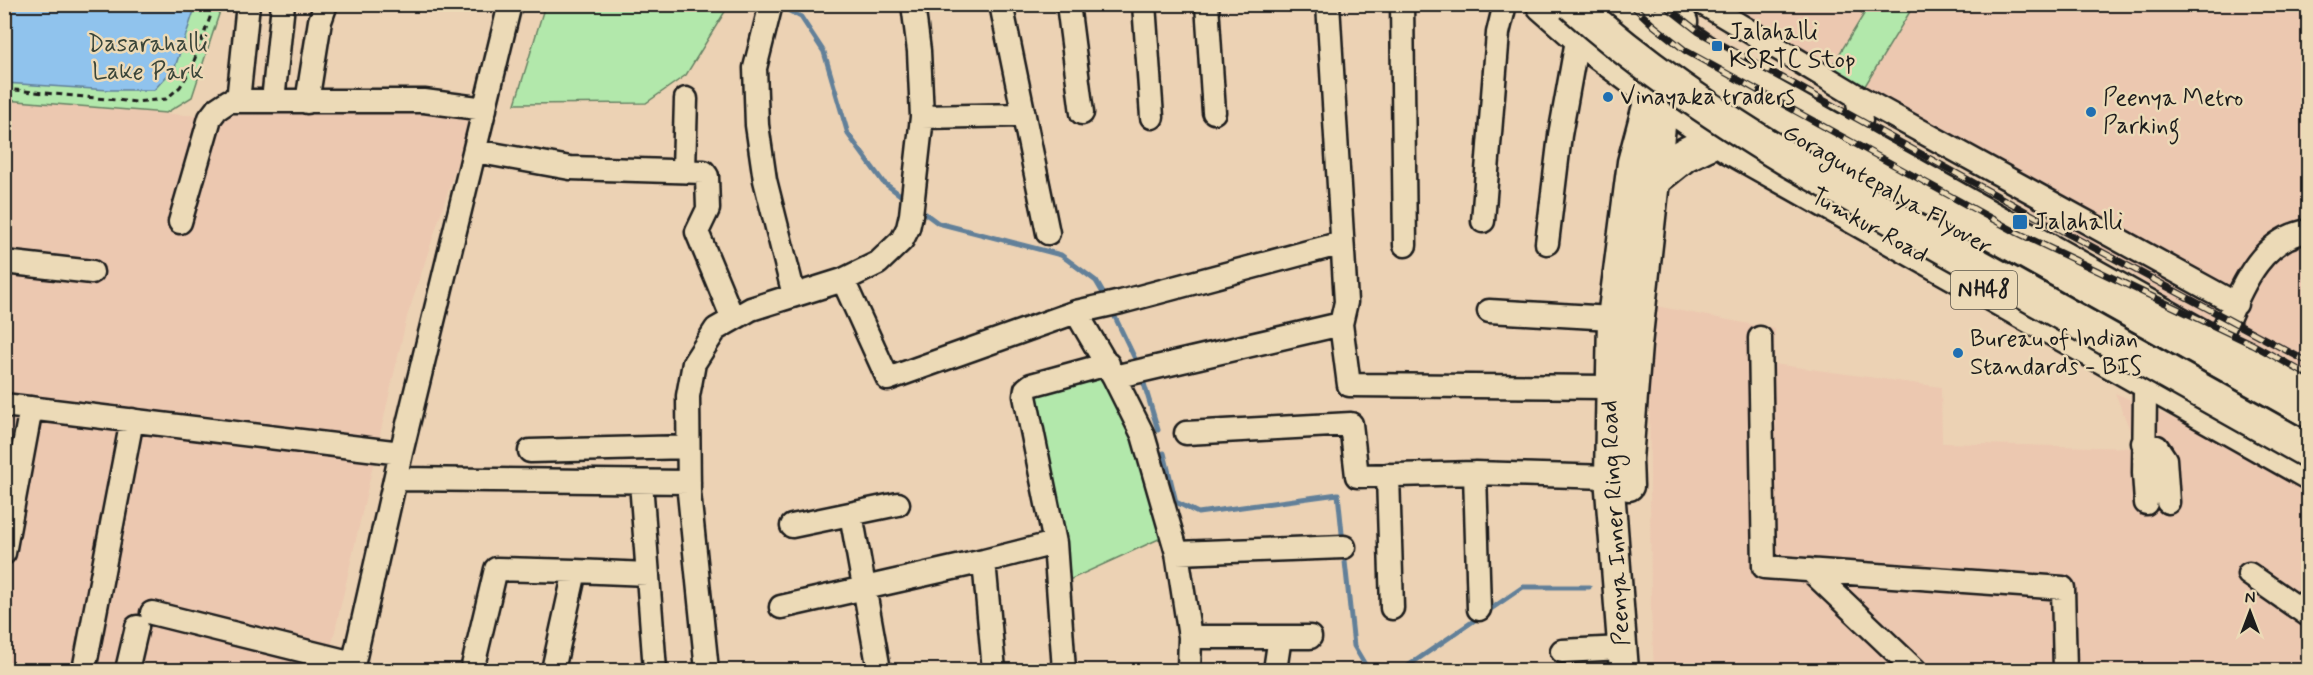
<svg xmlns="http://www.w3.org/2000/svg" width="2313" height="675" font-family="Mynerve,sans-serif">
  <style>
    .built { fill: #ecc8b0 }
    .green { fill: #b2e8ab; stroke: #678264; stroke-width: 1.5 }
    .water { fill: #90c3ed; stroke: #628099; stroke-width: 1.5 }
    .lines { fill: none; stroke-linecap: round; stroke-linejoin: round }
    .stream { stroke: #628099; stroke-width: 5 }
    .minor-casing { stroke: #1c1c1c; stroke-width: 27 }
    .major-casing { stroke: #1c1c1c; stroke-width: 33 }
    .highway-casing { stroke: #1c1c1c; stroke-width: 38 }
    .path { stroke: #1c1c1c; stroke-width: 3; stroke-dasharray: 6 4.5; stroke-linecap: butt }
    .minor { stroke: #ecdab7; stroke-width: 22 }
    .major { stroke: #ecdab7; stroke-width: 28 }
    .highway { stroke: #ecdab7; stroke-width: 33 }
    .rail-casing { stroke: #1c1c1c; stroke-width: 7 }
    .rail { stroke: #ecdab7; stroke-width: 4.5; stroke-dasharray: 14; stroke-linecap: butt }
    .highway-bridge-casing { stroke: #1c1c1c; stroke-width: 38; stroke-linecap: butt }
    .highway-bridge { stroke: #ecdab7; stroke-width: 33 }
    .poi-dot { fill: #1f6fb2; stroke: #ecdab7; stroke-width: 2 }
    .labels { text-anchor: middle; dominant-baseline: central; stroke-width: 5; stroke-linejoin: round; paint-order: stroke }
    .shield { fill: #ecdab7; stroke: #5a554a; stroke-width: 1.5 }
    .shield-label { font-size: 22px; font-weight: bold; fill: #1c1c1c }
    .poi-label { font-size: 24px; fill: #1c1c1c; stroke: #ecdab7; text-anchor: start }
    .park-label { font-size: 24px; fill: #3a4539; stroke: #ecdab7 }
    .street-label { font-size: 24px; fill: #1c1c1c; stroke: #ecdab7 }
  </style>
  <rect width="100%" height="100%" fill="#ecd2b4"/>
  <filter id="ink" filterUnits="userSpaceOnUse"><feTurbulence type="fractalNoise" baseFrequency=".0167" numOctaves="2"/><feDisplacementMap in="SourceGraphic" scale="12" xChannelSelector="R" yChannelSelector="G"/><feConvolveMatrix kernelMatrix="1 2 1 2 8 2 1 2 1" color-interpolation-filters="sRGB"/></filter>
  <g filter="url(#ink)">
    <path class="built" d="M1713,5H2308V670H1654L1651,610L1649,354L1656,306L1775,329L1774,364L1941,387L1942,443L2137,448L2115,393L2241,448L2265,359Z
      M4,100L184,115L474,112L407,317L326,670H5Z"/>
    <path class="green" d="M4,5H222L192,97L166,113L5,100Z
      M545,5V4L729,5L686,75L646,103L515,104Z
      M1849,5H1914L1857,99L1824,79L1864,14Z
      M1109,360L1161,538L1067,581L1026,382Z"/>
    <path class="water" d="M4,5L5,4L196,5L175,67L154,90H109L5,83Z"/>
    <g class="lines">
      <path class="stream" d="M784,8L801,17L824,52L848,134L883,182L907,200
        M919,209L938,223L1061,255L1096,281L1103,293
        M1115,317L1138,365
        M1142,377L1158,430
        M1164,453L1176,502L1198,513L1338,494L1343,543
        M1344,552L1354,646L1367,668L1374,670
        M1402,670L1523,587H1589"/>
      <g class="minor-casing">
        <path id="minor" d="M771,4L755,68L757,125L765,180L794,295
          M1001,4L1048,233
          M1068,4L1082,113
          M1144,4L1152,117
          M1207,4L1214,112
          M1328,4L1346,302L1341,324L1349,385L1610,387
          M1402,4L1405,245
          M1704,4L1857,96L1861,121L1854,136
          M1664,17L1755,80L2308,390
          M1857,96L2236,304
          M238,101L248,4
          M273,101L283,4
          M307,102L320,21L326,4
          M922,117L1022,115
          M475,151L570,168L704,172L707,176L708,209L697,232L733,319
          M684,170L686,99
          M1483,221L1498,33L1505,4
          M180,222L210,118L217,109L229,101H424L485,109
          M1547,243L1560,135L1576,46
          M4,262L92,272
          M843,280L888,379L1076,312L1121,302L1342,243
          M1489,311L1612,318
          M1076,312L1114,377L1341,324
          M1760,338L1764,567L2063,588L2065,670
          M2219,339C2239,297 2255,240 2308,231
          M1114,377L1143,435L1177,553L1190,637L1189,670
          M2145,395L2144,473L2146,503
          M4,405L401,453
          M1186,433L1351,424L1357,476L1475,473L1609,477
          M2143,443L2157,447L2165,459L2168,502
          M530,451L688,447
          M1475,473L1479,609
          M1388,475L1392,608
          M396,479L689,482
          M641,482L655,670
          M851,514L879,670
          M792,526L898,504
          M1055,543L1025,396L1026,389L1031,385L1108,364
          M4,553L31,408
          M1177,553L1344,547
          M984,561L994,670
          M1810,570L1915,670
          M2249,574L2308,615
          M781,607L984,561L1055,543L1064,670
          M152,613L353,663
          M1190,637H1310
          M1562,651L1623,648
          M84,670L132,420
          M127,670L137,627
          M352,670L401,453L510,4
          M472,670L496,569L575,571
          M553,670L575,571L648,574
          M707,670L689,493L688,396L694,363L716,329L751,309L843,280L878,263L902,240L908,228L911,215L922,117L919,51L913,4
          M1275,670L1280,637"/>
      </g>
      <g class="major-casing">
        <path id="major" d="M1629,486L1628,459L1637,345L1664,99
          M1624,670L1609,477L1612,318L1632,162L1651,91L1673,25L1683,22"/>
      </g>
      <g class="highway-casing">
        <path id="highway" d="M1543,4L1593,48L1664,101L1732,148L2308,472
          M1623,4L1678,49L1749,96L2308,410
          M1654,179L1684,155L1717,139"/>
      </g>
      <path class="path" d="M4,89L136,102L166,99L180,87L191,69L215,4"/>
      <use href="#minor" class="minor"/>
      <use href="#major" class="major"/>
      <use href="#highway" class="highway"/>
      <g class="rail-casing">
        <path id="rail" d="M1631,4L1653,25L1686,51L2016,232L2252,344L2308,375
          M1663,4L1699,32L2027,212L2308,362"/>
      </g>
      <use href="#rail" class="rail"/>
      <g class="highway-bridge-casing">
        <path id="highway-bridge" d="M1573,4C1640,65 1714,114 1791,161L2308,451"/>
      </g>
      <use href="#highway-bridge" class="highway-bridge"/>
    </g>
  </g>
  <g class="poi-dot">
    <rect x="1711" y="40" width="12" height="12" rx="3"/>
    <circle cx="1608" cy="97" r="6"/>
    <circle cx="2091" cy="112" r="6"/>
    <rect x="2012" y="214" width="16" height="16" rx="3"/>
    <circle cx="1958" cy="353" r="6"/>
  </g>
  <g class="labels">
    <rect class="shield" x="1951" y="271" width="66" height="38" rx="4.5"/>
    <g class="shield-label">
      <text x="1984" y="290">NH48</text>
    </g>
    <g class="poi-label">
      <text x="1729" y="32">Jalahalli<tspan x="1729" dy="28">KSRTC Stop</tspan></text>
      <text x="1620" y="97">Vinayaka traders</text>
      <text x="2103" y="98">Peenya Metro<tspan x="2103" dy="28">Parking</tspan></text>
      <text x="2034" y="222">Jalahalli</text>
      <text x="1970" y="339">Bureau of Indian<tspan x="1970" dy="28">Standards - BIS</tspan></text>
    </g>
    <g class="park-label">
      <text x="148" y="44">Dasarahalli<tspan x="148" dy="28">Lake Park</tspan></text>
    </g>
    <g class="street-label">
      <text transform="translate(1887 190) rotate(30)">Goraguntepalya Flyover</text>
      <text transform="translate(1869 226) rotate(29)">Tumkur Road</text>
      <text transform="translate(1616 523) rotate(-93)">Peenya Inner Ring Road</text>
    </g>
  </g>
  <rect width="2313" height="675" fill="none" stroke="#ecdab7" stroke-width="24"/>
  <rect x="12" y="12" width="2289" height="651" fill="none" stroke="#1c1c1c" stroke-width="2" filter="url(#ink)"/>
  <g transform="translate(2250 612)" stroke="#ecdab7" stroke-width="4.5" paint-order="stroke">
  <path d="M0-4.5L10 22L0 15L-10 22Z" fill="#1c1c1c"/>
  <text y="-9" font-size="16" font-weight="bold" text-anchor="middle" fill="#1c1c1c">N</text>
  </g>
</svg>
